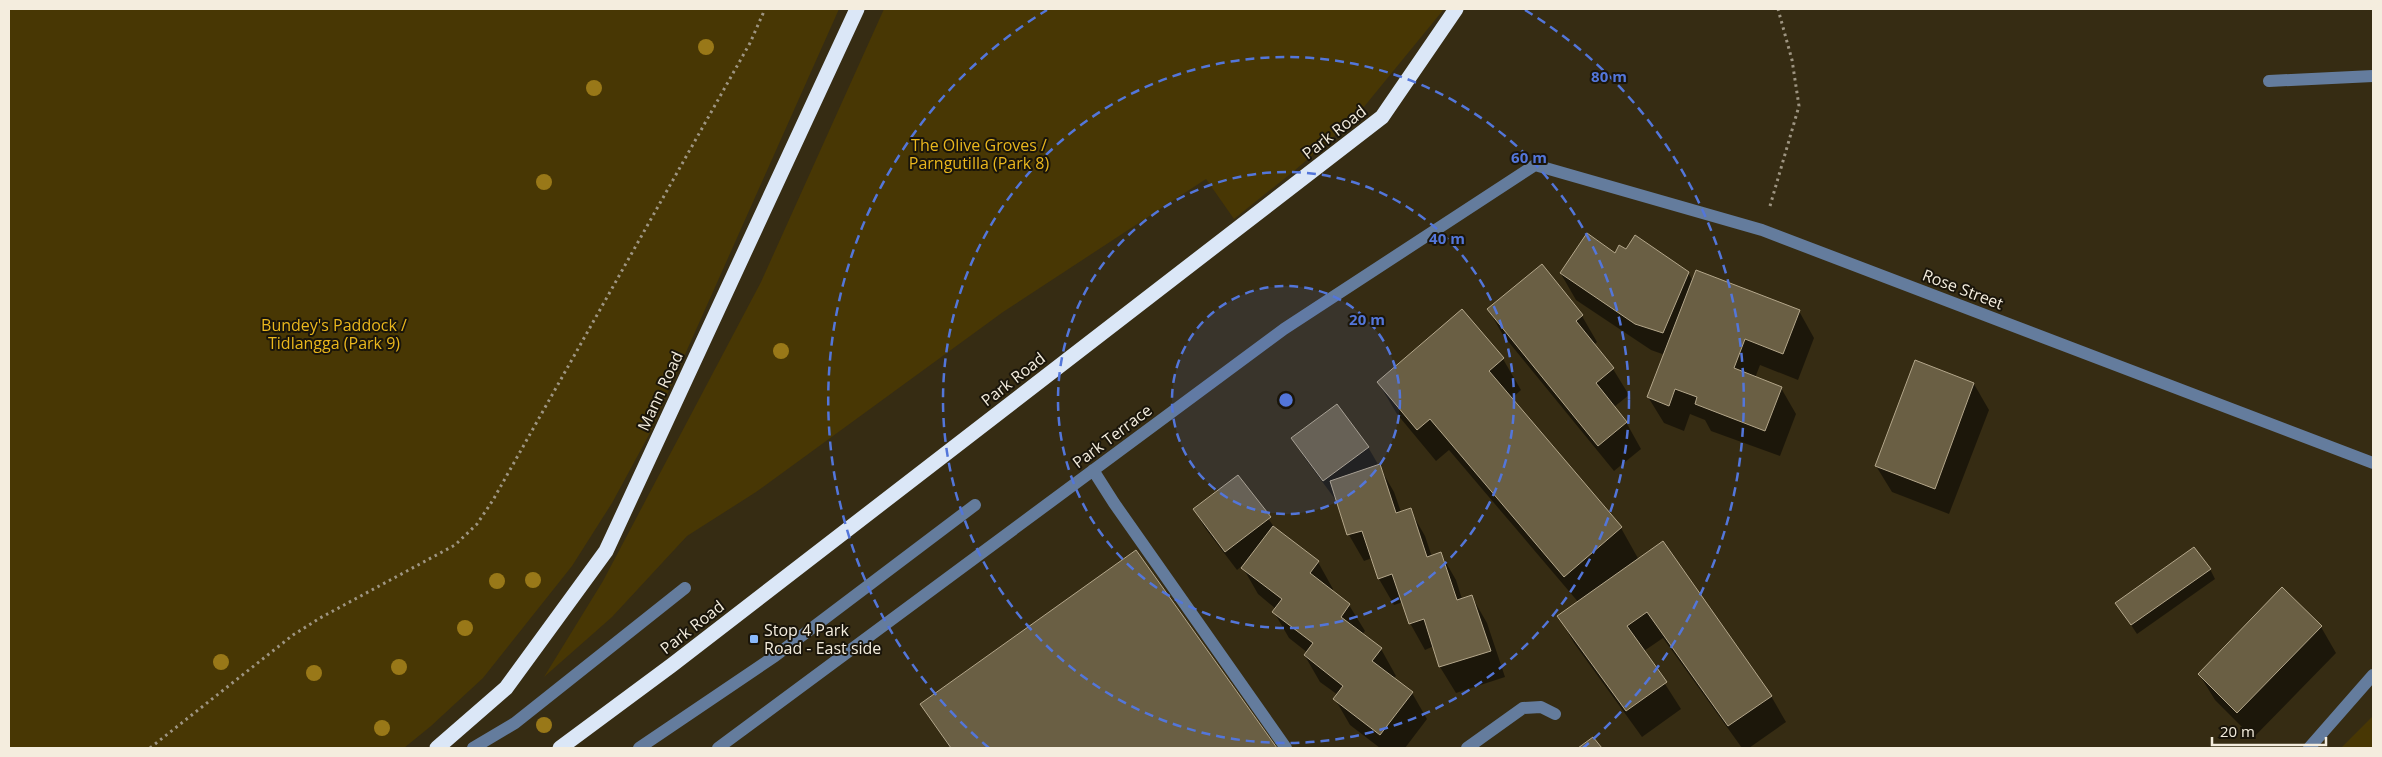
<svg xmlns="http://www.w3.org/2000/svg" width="2382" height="757" font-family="'Open Sans',sans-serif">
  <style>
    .green { fill: #483704 }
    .shadow { fill: #0007 }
    .building { fill: #6a5f44; stroke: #b4a78b }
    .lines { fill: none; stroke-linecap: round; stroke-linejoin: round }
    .path { stroke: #9e9582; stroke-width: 3; stroke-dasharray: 2.5 4; stroke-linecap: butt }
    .minor { stroke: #647c9d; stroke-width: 12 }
    .highway { stroke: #dbe7f7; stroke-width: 15 }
    .tree { fill: #997818 }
    .ring { fill: none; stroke: #5376da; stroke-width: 2.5; stroke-dasharray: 9 6 }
    .poi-dot { fill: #8abafc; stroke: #1a150a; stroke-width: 2 }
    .labels { text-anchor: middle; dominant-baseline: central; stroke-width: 4; stroke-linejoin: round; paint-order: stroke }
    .street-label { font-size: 16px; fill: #f4edde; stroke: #1a150a }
    .park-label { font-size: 16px; fill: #eab71d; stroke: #1a150a }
    .poi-label { font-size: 16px; fill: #f4edde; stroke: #1a150a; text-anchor: start }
    .centre { fill: #5376da; stroke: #1a150a; stroke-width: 2.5 }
    .ring-label { font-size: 15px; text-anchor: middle; font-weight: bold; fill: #5376da; stroke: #1a150a; stroke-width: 4; stroke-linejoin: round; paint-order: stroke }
  </style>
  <rect width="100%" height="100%" fill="#362c13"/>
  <path class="green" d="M9,9H839L650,433L612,503L572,566L483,678L431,726L404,748H9Z
    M884,9H1444L1354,119L1294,171L1234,219L1206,179L1003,312L756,492L687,536L612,617L544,677L603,581L761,282Z
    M2373,716V748H2341Z"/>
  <path class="shadow" d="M1615,254L1688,273L1693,281L1799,311L1814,338L1798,380L1760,365L1755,378L1781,388L1796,414L1780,456L1711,431L1705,420L1690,414L1684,431L1664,423L1648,397L1665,355L1651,350L1576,300L1561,274Z
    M1542,266L1582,316L1597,342L1594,345L1613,369L1629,395L1614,407L1626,422L1641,449L1614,471L1503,335L1488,309Z
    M1503,359L1521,390L1511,399L1621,528L1639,560L1771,696L1786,722L1749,748H1742L1663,638L1644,651L1681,709L1642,737L1574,643L1559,617L1579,603L1449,450L1436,461L1397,414L1378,382Z
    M1974,384L1989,410L1949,514L1892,492L1876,466Z
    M1293,438L1368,447L1394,492L1401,512L1410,510L1425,536L1432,557L1441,554L1456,580L1462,599L1472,597L1487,623L1505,677L1456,693L1440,667L1434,646L1425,650L1410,623L1403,602L1394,605L1379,579L1372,558L1364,561L1349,535L1336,497L1335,499L1304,457Z
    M1238,476L1277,531L1318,562L1333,589L1331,591L1349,605L1365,631L1362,635L1381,649L1396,676L1393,679L1412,693L1427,719L1405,748H1380L1350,725L1335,699L1338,695L1320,682L1305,656L1308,653L1289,638L1274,612L1276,609L1258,594L1242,566L1237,570L1205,528L1194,509Z
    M1136,552L1275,748H950L921,704Z
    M2210,569L2215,579L2137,634L2123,613Z
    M2321,627L2336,653L2253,738L2215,700L2199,674Z"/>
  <path class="building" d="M1587,233L1615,253L1619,245L1626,249L1635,235L1689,272L1663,333L1635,324L1560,273Z
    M1542,264L1583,315L1576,321L1614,368L1596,383L1627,422L1598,446L1487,309Z
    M1696,270L1800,310L1783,354L1745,339L1734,368L1782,387L1765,431L1695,404L1697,397L1675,389L1669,406L1647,397Z
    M1462,309L1504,358L1489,371L1622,527L1564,577L1430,419L1417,430L1377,382Z
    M1915,360L1974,383L1935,489L1875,466Z
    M1337,404L1369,447L1323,481L1291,438Z
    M1380,464L1396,513L1411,508L1427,557L1441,552L1457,600L1472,595L1491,651L1439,667L1424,619L1409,624L1392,574L1378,579L1362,531L1347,535L1330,481Z
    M1238,475L1271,517L1225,552L1193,509Z
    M1273,526L1319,561L1310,573L1350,604L1341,617L1382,648L1372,661L1413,692L1380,735L1333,699L1343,686L1304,655L1313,643L1272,612L1282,599L1241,568Z
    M1663,541L1772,696L1728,726L1647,612L1627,626L1667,682L1626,711L1557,616Z
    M2194,547L2211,569L2131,625L2115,603Z
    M1136,550L1277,748H951L920,704Z
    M2282,587L2322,626L2237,713L2198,674Z
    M1593,737L1602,748H1578Z"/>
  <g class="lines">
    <path class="path" d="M1770,206L1799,106L1792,60L1778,9
      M150,748L293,635L320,618L455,545L477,524L493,500L750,43L765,9"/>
    <path class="minor" d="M2269,81L2373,76
      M1093,470L1114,503L1286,748
      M473,748L515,723L685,588
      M639,748L775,656L975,505
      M718,748L1284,329L1535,165L1762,230L2373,463
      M1467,748L1523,708L1541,707L1555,714
      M2309,748L2373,675"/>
    <path class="highway" d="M437,748L506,688L606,551L857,9
      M560,748L672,665L1382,117L1456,9"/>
  </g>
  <g class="tree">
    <circle cx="706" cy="47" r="8"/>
    <circle cx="594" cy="88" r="8"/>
    <circle cx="544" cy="182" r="8"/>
    <circle cx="781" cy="351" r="8"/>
    <circle cx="533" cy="580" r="8"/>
    <circle cx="497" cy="581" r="8"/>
    <circle cx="465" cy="628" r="8"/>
    <circle cx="221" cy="662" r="8"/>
    <circle cx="399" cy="667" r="8"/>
    <circle cx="314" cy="673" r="8"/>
    <circle cx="544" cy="725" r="8"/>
    <circle cx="382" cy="728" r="8"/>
  </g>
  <circle cx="1286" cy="400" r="114" fill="#5376da" fill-opacity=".12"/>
  <g class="ring">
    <circle cx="1286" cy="400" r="114"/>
    <circle cx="1286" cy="400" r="228"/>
    <circle cx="1286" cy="400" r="343"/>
    <path d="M989 748A457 457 0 0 1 1047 10M1525 10A457 457 0 0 1 1583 748"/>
  </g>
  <rect class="poi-dot" x="749" y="634" width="10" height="10" rx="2.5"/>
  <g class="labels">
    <g class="street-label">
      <text transform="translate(1334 132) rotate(-38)">Park Road</text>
      <text transform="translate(1963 289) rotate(21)">Rose Street</text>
      <text transform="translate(1013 379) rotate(-38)">Park Road</text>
      <text transform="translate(660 391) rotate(-65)">Mann Road</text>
      <text transform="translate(1112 436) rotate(-37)">Park Terrace</text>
      <text transform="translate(692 627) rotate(-38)">Park Road</text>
    </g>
    <g class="park-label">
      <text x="979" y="145">The Olive Groves /<tspan x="979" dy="18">Parngutilla (Park 8)</tspan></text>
      <text x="334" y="325">Bundey's Paddock /<tspan x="334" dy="18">Tidlangga (Park 9)</tspan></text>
    </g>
    <g class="poi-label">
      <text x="764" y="630">Stop 4 Park<tspan x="764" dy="18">Road - East side</tspan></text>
    </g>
  </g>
  <circle cx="1286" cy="400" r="8" class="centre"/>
  <g class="ring-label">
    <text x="1609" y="82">80 m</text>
    <text x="1529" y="163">60 m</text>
    <text x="1447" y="244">40 m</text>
    <text x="1367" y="325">20 m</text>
  </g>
  <rect width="2382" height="757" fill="none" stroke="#f4edde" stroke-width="20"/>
  <path d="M2212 737v8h114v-8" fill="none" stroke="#f4edde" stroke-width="2.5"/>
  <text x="2220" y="737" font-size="15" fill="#f4edde" stroke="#1a150a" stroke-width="4" paint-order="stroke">20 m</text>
</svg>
